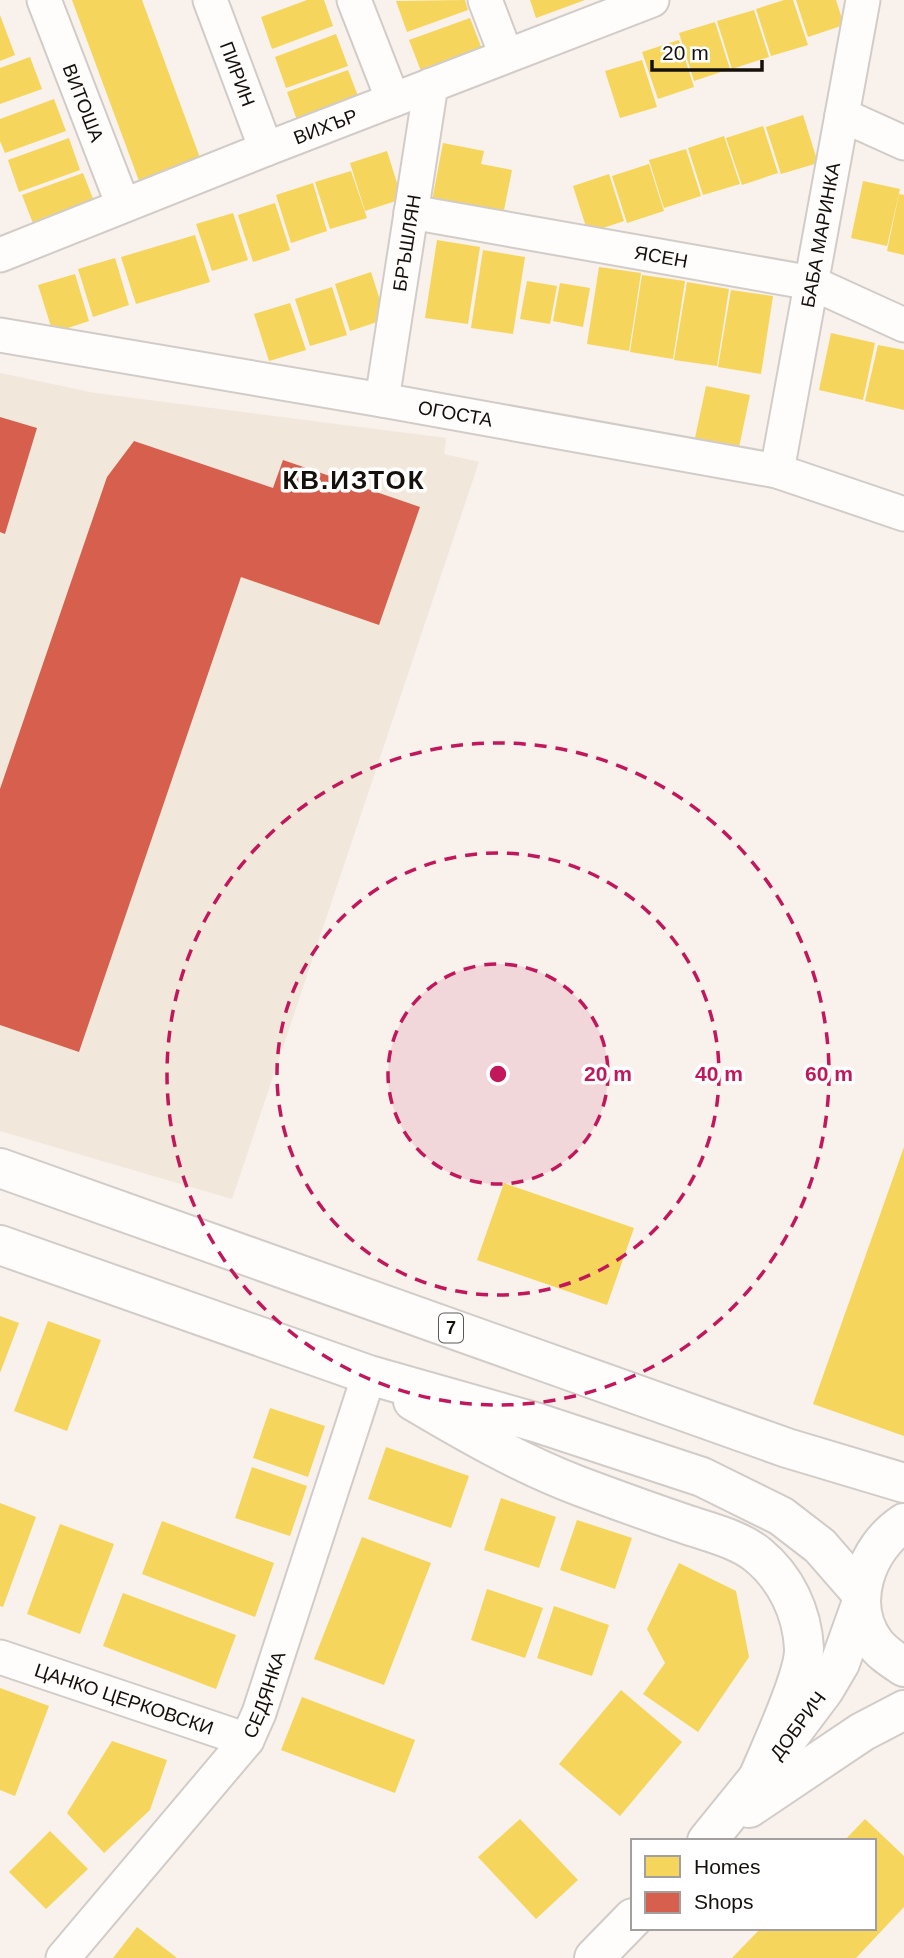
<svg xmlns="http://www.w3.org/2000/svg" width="904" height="1958" font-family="Helvetica,sans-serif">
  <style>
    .commercial { fill: #f2e7db }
    .homes { fill: #f6d55c }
    .shops { fill: #d6604d }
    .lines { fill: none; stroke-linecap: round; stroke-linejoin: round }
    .street-casing { stroke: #d2ccc8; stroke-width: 37 }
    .secondary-casing { stroke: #d2ccc8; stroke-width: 42 }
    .primary-casing { stroke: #d2ccc8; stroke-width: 42 }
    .street { stroke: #fefdfc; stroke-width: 33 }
    .secondary { stroke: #fefdfc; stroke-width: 38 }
    .primary { stroke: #fefdfc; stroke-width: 38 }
    .ring { fill: none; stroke: #c2185b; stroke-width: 3.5; stroke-dasharray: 12 9 }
    .labels { text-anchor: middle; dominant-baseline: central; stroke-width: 7; stroke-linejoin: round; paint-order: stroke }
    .shield { fill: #fff; stroke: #5c5856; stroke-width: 2 }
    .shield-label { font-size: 18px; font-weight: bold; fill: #16100d }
    .street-label { font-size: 19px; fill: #16100d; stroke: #fff }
    .district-label { font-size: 26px; font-weight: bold; letter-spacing: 2px; fill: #16100d; stroke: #fff }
    .centre { fill: #c2185b; stroke: #fff; stroke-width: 3.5 }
    .ring-label { font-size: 21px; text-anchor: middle; font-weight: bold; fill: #c2185b; stroke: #fff; stroke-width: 7; stroke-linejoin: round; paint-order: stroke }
  </style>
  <rect width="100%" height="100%" fill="#f8f1ec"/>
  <path class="commercial" d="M0,373L95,393L446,438L444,454L479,462L232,1199L0,1131Z"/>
  <path class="homes" d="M72,0H142L203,166L142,189Z
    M307,0H324L333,26L272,49L261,17Z
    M465,0L468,10L407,32L396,1Z
    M530,0H585L536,18Z
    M784,0H793L808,45L771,56L756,9Z
    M796,0H836L844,25L808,37Z
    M754,10L769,57L732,69L717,21Z
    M0,15L15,55L0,61Z
    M470,18L482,49L421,71L409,40Z
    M715,22L730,69L694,81L679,33Z
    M336,34L348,66L286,88L275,57Z
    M679,40L694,87L658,99L642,52Z
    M30,57L42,89L0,104V68Z
    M642,60L657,107L620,118L605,71Z
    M348,70L360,101L298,123L287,92Z
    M54,99L66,131L5,153L0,141V119Z
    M803,115L818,163L781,174L766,127Z
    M763,126L778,173L742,185L726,138Z
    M724,136L740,184L703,195L688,148Z
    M69,138L80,170L19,192L8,160Z
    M443,143L484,151L481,164L512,170L502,220L431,206Z
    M686,149L701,196L664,208L649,160Z
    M387,151L402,199L365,211L350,163Z
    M649,164L664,211L627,223L612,176Z
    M351,171L367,218L330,229L315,182Z
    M83,173L95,204L34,226L22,195Z
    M609,174L624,221L588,233L573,186Z
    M863,181L900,189L887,246L851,238Z
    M313,183L327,231L291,243L276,195Z
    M899,194L904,195V255L887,251Z
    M275,203L290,250L253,262L238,215Z
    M233,213L248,260L212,271L196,224Z
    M195,235L210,282L136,304L121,257Z
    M437,240L480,247L468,324L425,318Z
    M483,250L525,257L513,334L471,328Z
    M115,258L129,305L93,317L78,269Z
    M599,267L641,273L629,351L587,344Z
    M371,272L386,319L350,331L335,284Z
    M75,274L89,321L53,333L38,285Z
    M642,275L685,281L673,359L630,352Z
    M527,281L557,286L550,324L520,319Z
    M687,282L729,289L717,366L674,360Z
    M560,283L590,288L583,327L553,321Z
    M332,287L347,335L310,346L295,299Z
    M731,290L773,296L761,374L718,367Z
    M290,303L306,350L269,361L254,314Z
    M831,333L875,343L863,400L819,390Z
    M878,345L904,350V410L865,401Z
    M706,386L750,395L738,452L694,443Z
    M904,1147V1436L813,1404Z
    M504,1183L634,1228L607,1305L477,1260Z
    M0,1316L19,1323L0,1373Z
    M48,1321L101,1340L67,1431L14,1411Z
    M270,1408L325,1426L308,1477L253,1458Z
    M386,1447L469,1476L451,1528L368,1499Z
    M252,1467L307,1486L290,1536L235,1518Z
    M501,1498L556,1517L539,1568L484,1550Z
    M0,1503L36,1517L3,1607L0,1606Z
    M577,1520L632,1538L615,1589L560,1570Z
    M162,1521L274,1563L255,1617L142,1574Z
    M60,1524L114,1544L80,1634L27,1614Z
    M362,1537L431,1563L384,1685L314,1659Z
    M679,1563L736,1591L749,1657L698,1732L643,1694L665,1663L647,1629Z
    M487,1589L543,1608L525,1658L471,1640Z
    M123,1593L236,1635L216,1689L103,1646Z
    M554,1606L609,1625L592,1676L537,1658Z
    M0,1688L49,1706L15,1796L0,1790Z
    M621,1690L682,1742L620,1816L559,1764Z
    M302,1697L415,1740L395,1793L281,1750Z
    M112,1741L167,1760L150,1810L104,1853L67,1813Z
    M520,1819L578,1880L536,1919L478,1857Z
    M865,1819L904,1856V1907L856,1958H732L761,1928H874V1841H844Z
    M50,1831L88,1869L46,1909L9,1872Z
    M137,1927L177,1958H113Z"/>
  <path class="shops" d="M0,417L37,428L5,534L0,532Z
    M134,441L273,488L283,460L420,507L379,625L241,577L79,1052L0,1025V789L107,477Z"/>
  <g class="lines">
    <g class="street-casing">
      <g id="street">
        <path id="s1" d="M44,0L123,205"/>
        <path id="s2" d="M210,0L266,149"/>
        <path d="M354,0L393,100"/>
        <path d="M485,0L506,55"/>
        <path d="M842,115L904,143"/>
        <path id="s3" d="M411,212L812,283L904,325"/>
        <path id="s4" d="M0,255L266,149L652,0"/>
        <path id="s5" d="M0,335L382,400L777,471L904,514"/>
        <path id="s6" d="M382,400L431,85"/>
        <path id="s7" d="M777,471L863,0"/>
        <path id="s8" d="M0,1657L247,1740"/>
        <path id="s9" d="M63,1958L247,1740L259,1713L369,1375"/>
      </g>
    </g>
    <g class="secondary-casing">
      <g id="secondary">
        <path d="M749,1808L862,1732L904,1710"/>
        <path id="s10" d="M707,1841L758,1778L824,1690L840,1663L860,1607"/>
        <path d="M594,1958L633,1918"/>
      </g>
    </g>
    <g class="primary-casing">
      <path id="primary" d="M0,1168L787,1448L904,1483
        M0,1245L369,1375L538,1423L702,1477L781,1516L820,1546L861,1593
        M413,1401C467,1433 521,1464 579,1486C614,1499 649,1512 685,1524C708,1532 739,1539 758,1555C786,1578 802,1612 804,1648C805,1676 770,1749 758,1778
        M904,1523C866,1548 846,1604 875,1643C882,1653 894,1660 904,1667"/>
    </g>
    <use href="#street" class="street"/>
    <use href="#secondary" class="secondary"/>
    <use href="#primary" class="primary"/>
  </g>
  <circle cx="498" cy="1074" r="110" fill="#c2185b" fill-opacity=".12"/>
  <g class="ring">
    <circle cx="498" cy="1074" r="110"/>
    <circle cx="498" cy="1074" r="221"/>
    <circle cx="498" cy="1074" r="331"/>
  </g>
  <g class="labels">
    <rect class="shield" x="439" y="1313.5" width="24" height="29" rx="5"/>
    <g class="shield-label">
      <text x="451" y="1328">7</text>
    </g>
    <g class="street-label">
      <text stroke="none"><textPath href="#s2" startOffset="79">ПИРИН</textPath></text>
      <text stroke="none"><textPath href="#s1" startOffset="110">ВИТОША</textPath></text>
      <text stroke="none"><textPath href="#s4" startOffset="350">ВИХЪР</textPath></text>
      <text stroke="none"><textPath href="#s7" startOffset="240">БАБА МАРИНКА</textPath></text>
      <text stroke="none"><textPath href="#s6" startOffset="159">БРЪШЛЯН</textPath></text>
      <text stroke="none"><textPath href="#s3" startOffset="254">ЯСЕН</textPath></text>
      <text stroke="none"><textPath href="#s5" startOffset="462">ОГОСТА</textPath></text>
      <text stroke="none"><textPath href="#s9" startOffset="334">СЕДЯНКА</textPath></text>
      <text stroke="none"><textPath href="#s8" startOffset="131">ЦАНКО ЦЕРКОВСКИ</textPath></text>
      <text stroke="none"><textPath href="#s10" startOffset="147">ДОБРИЧ</textPath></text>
    </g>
    <g class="district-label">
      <text x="354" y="480">КВ.ИЗТОК</text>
    </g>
  </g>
  <circle cx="498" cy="1074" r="10" class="centre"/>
  <g class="ring-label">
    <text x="608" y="1081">20 m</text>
    <text x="719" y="1081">40 m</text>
    <text x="829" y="1081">60 m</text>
  </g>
  <rect x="631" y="1839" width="245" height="91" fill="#ffffff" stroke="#a29f9e" stroke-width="2"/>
  <rect x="645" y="1856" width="35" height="21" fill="#f6d55c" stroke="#a29f9e" stroke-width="2"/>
  <text x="694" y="1874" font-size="21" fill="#16100d">Homes</text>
  <rect x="645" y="1892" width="35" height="21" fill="#d6604d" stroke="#a29f9e" stroke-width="2"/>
  <text x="694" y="1909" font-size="21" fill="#16100d">Shops</text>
  <path d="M652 60v10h110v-10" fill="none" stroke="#16100d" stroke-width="3.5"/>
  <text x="662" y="60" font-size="21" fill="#16100d" stroke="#ffffff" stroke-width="5" paint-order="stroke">20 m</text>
</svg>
